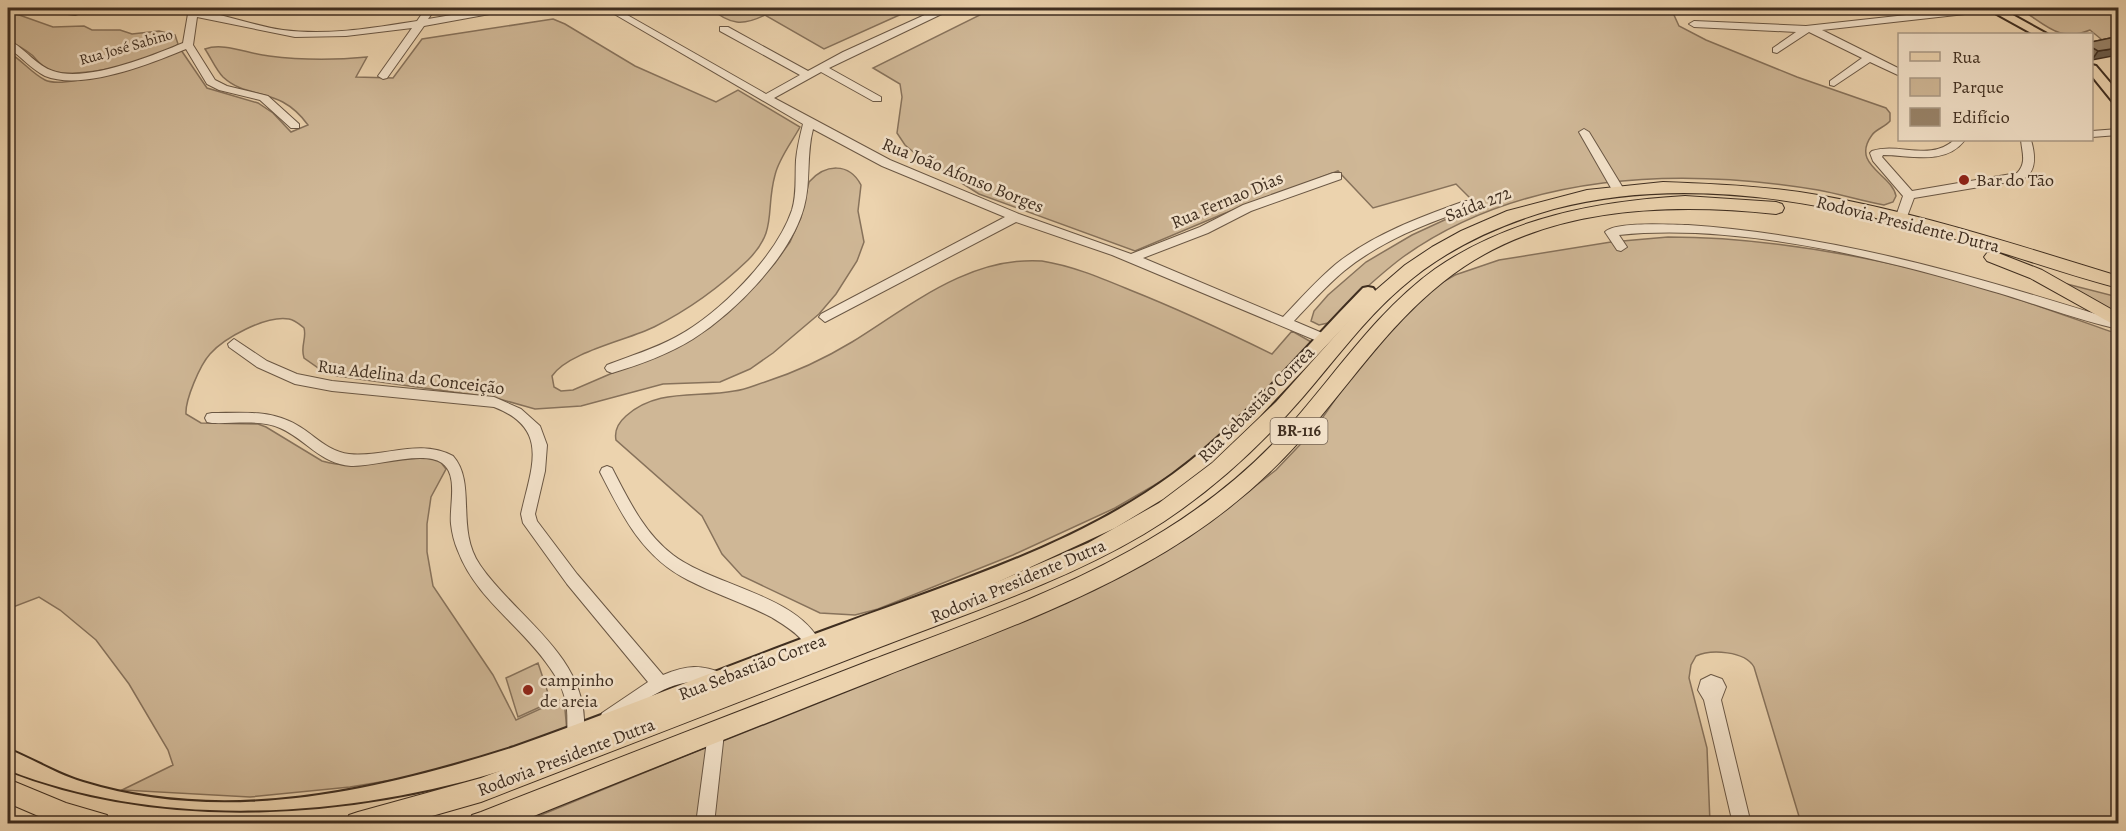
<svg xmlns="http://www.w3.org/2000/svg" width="2126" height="831" font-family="Alegreya,serif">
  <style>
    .green { fill: #cfb796; stroke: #87725b; stroke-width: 1.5 }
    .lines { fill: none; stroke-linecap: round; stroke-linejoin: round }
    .minor-casing { stroke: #6a5744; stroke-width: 2 }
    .major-casing { stroke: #3f2e20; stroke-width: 4 }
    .highway-casing { stroke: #3f2e20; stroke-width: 2 }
    .minor { fill: #f3e2ca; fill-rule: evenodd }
    .major { fill: #ecd3ae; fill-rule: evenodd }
    .highway { fill: #ecd3ae; fill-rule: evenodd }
    .wall { fill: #84725b; stroke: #3f2e20; stroke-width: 1.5 }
    .shaded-wall { fill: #6b5c4a; stroke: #3f2e20; stroke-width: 1.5 }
    .building { fill: #99846a; stroke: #3f2e20; stroke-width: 1.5 }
    .poi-dot { fill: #8f2418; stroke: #f3e2ca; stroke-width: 2 }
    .labels { text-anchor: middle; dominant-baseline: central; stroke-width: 5; stroke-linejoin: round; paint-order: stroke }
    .far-street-label { font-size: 15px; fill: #3f2e20; stroke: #f3e2ca }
    .shield { fill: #f3e2ca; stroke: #756453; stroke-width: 1.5 }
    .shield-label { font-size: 16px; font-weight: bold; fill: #3f2e20 }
    .street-label { font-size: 18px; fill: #3f2e20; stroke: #f3e2ca }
    .poi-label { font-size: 18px; fill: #3f2e20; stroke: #f3e2ca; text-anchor: start }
  </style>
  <rect width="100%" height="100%" fill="#ecd3ae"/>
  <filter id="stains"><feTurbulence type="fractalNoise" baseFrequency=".00333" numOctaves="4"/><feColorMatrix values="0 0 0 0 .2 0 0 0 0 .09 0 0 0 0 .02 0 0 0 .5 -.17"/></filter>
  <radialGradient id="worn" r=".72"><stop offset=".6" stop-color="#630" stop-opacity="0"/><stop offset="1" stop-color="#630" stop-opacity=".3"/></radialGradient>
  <path class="green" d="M710,8H915L824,49L765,15C743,26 730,25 710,8Z
    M987,8H1679L1674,15L1679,26L1706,40L1797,77L1886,108L1890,113V121C1885,127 1876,129 1872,135C1850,165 1892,174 1896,196L1893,202L1884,205C1862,201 1840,194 1818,190C1679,167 1522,172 1403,257C1376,277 1352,301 1328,323L1319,325L1311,321L1314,311L1328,295L1366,262L1412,235L1477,205L1456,184L1373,208L1338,171L1223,214L1135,251L979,194L917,155L905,145L897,133L902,97L900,84L873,68L990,10Z
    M2054,8H2117L2118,53L2090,30C2061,42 2048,27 2025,12Z
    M8,11L53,27L84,26L92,30H120L132,34L159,31L175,35L178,44C162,61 71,81 49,70C42,67 37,60 32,55C24,49 16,44 8,41Z
    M553,19L565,24L635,66L716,102L738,90L800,127C792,142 779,158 775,175C765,211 778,230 748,260C721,286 688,310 654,327C628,340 568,352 552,376L554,387L561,391L573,390L624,368L727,309L775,263L790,242L801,217L809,182C825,164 849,162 861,185L858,211L864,242L857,261L836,294L819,314L773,353L750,369L720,382L663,384L581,406L535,409L496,398L337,376L324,372L304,358C300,346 307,339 304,328C299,324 295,320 289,319C266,315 224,338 210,354C200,365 185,400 186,414L201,423L258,424L266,427L322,461C363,473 396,454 436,456L446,469L431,497L427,524V552L433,586L493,675L516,720L564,698L567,732L428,774L350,787L250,797L122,790L173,765L168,750L129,684L96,640L60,610L39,597L8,609V52C21,59 31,73 45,80C67,91 156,58 181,50L207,88L258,103L273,113L291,132L308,125C279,85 249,101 223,77C216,70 211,58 205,49C224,42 248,54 269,56C301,60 335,60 367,57L356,77L393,78L422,39Z
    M1668,237C1757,237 1845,252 1931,273C1994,289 2057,313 2118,334V823H1801L1754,667C1745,651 1711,649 1696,656L1691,665L1689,678L1707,748L1710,823L519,824L814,703L1017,623L1218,515L1276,470L1314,430L1366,355L1434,287L1455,275L1499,260L1611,242Z
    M1042,261C1073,266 1101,278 1130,290C1178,309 1225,331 1272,354L1292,331L1313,343L1229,432L1182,468L1153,486L1115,508L1013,555L878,609L855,615L820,613L742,576L722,554L702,516L616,440C614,430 618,423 626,416C657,388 697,398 734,391C745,390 755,385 765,382C796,372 824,359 852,342C910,306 969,256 1042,261Z
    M2059,282L2118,297V316Z
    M538,663L551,702L518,717L506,678Z"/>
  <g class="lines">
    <g class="minor-casing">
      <path id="minor" d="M56,8H95L75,15L60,13Z
        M189,8H199L198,11C211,12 222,8 235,8L233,10L220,15C241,20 262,27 283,30C327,36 373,28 417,21L426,8H436L428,19L492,8H511L506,11L424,26L387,78L383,79L378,76L412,28L346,36L295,37L197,17L193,45L215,80L227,86L268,96L299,124V128H291L260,100L219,90L207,84L186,49C150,64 82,91 45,76C31,69 21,56 8,48V41L12,42C26,50 37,66 53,71C85,83 152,56 183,43Z
        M604,8H615L766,94L800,75L720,31V27H728L808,71L843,52L940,8H952L950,10L829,68L881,97V101H873L821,72L774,98L890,160L1019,214L1131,254L1200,227L1243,205L1333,173H1341V179L1251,211L1208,233L1143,258L1283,317C1300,299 1317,280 1336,264C1374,234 1420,217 1465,201H1473L1475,204L1473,207C1428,223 1382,240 1344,271C1326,286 1310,304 1294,321L1327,335L1328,338L1327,341L1322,343L1112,255L1016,222L825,322L819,317L821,314L1005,217L882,166L813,129C806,155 811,182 804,207C791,256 735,312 693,339C669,354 639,365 612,373L607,371L605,368L607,365C630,356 654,349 676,337C719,314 776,257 792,210C797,194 795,177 796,160C797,148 800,136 803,124Z
        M1970,8H1997L1992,11L1822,30L1900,69V76L1870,62L1834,86L1830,85V81L1862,58L1809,32L1777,53L1773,52V48L1796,32L1694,27L1689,24L1694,21L1806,26Z
        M1584,129L1589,132L1623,188L1621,191H1613L1611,188L1579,132Z
        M2118,129V135L2092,137V131Z
        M1954,140H1965C1945,166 1911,155 1883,155L1882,157L1912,191L2017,173C2027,163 2022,152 2021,140H2031C2035,154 2038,173 2021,180L1914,198L1905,222H1897L1895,219L1903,196L1873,161L1870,153L1872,151C1899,142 1930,162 1954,140Z
        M1688,225C1836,235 1978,277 2118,321V329C2074,319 2031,302 1988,290C1877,257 1735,223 1619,235L1627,247L1621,251L1617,250L1605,232C1616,221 1671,225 1688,225Z
        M234,339L267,361L297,374L332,381L494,397L521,409L540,426L547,445L545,471L535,514L537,521L577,574L663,675C687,665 700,664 725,674L727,679L725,684L719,686C679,671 645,700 614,723L608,726L602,723L600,718L602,713L648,682L567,584L523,523L521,514C531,468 551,429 494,407L332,391L295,384L257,367L229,347L228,344Z
        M212,413C238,413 265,410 289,421C311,430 324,451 349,454C384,458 419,438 453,456C477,483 455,529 480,565C514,615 582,653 584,719C584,727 585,734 582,742L576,744L570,742C566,732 568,721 567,710C566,696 559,680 550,668C522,626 476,599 458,551C454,542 452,533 451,524C449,507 459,475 442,463C422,450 375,467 351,466C319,463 307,440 280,428C260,419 233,424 212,423L207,422L205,418L207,414Z
        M607,466L612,468C628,499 644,533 673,555C714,586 798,595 821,644L819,649L813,651C806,648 805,644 801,639C793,630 781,623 771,617C744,603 715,594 688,580C642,557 622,515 600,472L602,468Z
        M1711,675L1722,679L1726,687L1721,700L1751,824H1733L1704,700L1698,690L1701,680Z
        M716,725L722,728L724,733L714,824H696L708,733L710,728Z"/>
    </g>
    <g class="major-casing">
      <path id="major" d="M1986,8H2000L2047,34H2033Z
        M2092,65L2096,66L2118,92V103L2113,102L2092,76Z
        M1368,287L1373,288L1376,292L1373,296L1259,417L1212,462L1163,499L1115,528L987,587L514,767C354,818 163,831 8,770V749C33,759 56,774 83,782C226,826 376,791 514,747C624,708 732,664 842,624C954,582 1075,546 1173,474C1244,422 1301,351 1363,288Z"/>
    </g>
    <g class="highway-casing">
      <path id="highway" d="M1663,182C1715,184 1767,186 1818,195C1920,213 2020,246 2118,276V288C2068,275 2019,257 1969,243C1837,204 1691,173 1554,209C1498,225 1445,249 1401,288C1364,320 1335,360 1303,397C1257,450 1204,498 1144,534C1063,582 971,612 883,646C749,698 615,750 481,802L404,824H346L349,815L358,812L481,778L997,582L1088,543L1159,503L1212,463L1276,402L1376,290L1405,265L1432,247L1461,231L1507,211L1587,190Z
        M1685,196L1776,202L1782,204L1784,208L1782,212L1776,214C1663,202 1536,207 1443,282C1386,327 1346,390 1298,443C1253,493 1202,532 1144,564C1062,610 972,642 885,676C761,725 637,774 514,824H469L472,815L481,812C610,761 740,711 869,661C958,627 1049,596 1131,550C1189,518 1240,480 1284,432C1333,378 1375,312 1435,269C1509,218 1597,201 1685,196Z
        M1993,251L2042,270L2118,313V327L2030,278L1987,261L1984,257L1987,253Z
        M8,779L66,803L107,815L110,824H57L8,803Z"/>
    </g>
    <use href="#minor" class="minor"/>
    <use href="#major" class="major"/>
    <use href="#highway" class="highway"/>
  </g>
  <path class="wall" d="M2115,37L2092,60H2091V42Z"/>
  <path class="shaded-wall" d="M2118,48V55L2092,60L2098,51Z"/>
  <path class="building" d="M2115,37L2118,40V48L2098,51L2091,47V42Z"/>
  <g class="poi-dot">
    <circle cx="1964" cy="180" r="6"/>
    <circle cx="528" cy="690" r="6"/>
  </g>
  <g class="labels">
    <g class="far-street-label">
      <text transform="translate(126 47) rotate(-16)">Rua José Sabino</text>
    </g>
    <rect class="shield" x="1270.5" y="418" width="57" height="26" rx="4.5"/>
    <g class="shield-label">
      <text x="1299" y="431">BR-116</text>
    </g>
    <g class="street-label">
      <text transform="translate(963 175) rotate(22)">Rua João Afonso Borges</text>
      <text transform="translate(1227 200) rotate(-23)">Rua Fernao Dias</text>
      <text transform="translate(1478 204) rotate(-21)">Saída 272</text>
      <text transform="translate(1908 224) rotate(14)">Rodovia Presidente Dutra</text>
      <text transform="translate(411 377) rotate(7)">Rua Adelina da Conceição</text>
      <text transform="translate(1256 404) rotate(-45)">Rua Sebastião Correa</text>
      <text transform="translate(1018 581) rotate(-23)">Rodovia Presidente Dutra</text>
      <text transform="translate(752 667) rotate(-21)">Rua Sebastião Correa</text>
      <text transform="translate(566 757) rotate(-21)">Rodovia Presidente Dutra</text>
    </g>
    <g class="poi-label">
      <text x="1976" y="180">Bar do Tão</text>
      <text x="540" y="680">campinho<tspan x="540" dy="21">de areia</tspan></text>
    </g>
  </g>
  <rect width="2126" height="831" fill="none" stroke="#ecd3ae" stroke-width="30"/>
  <rect x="9" y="9" width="2108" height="813" fill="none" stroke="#3f2e20" stroke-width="3"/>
  <rect x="15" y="15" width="2096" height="801" fill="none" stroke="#3f2e20" stroke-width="1.5"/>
  <rect x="1898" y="33" width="195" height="108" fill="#f3e2ca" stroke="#ab9a86" stroke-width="1.5"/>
  <rect x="1910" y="52" width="30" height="9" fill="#ecd3ae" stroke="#ab9a86" stroke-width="1.5"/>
  <text x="1952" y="63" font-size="18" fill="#3f2e20">Rua</text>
  <rect x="1910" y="78" width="30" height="18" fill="#cfb796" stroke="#ab9a86" stroke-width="1.5"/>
  <text x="1952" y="93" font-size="18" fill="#3f2e20">Parque</text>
  <rect x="1910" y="108" width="30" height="18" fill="#99846a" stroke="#ab9a86" stroke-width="1.5"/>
  <text x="1952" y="123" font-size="18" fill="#3f2e20">Edifício</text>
  <rect width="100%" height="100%" filter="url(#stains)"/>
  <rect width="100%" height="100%" fill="url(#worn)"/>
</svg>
